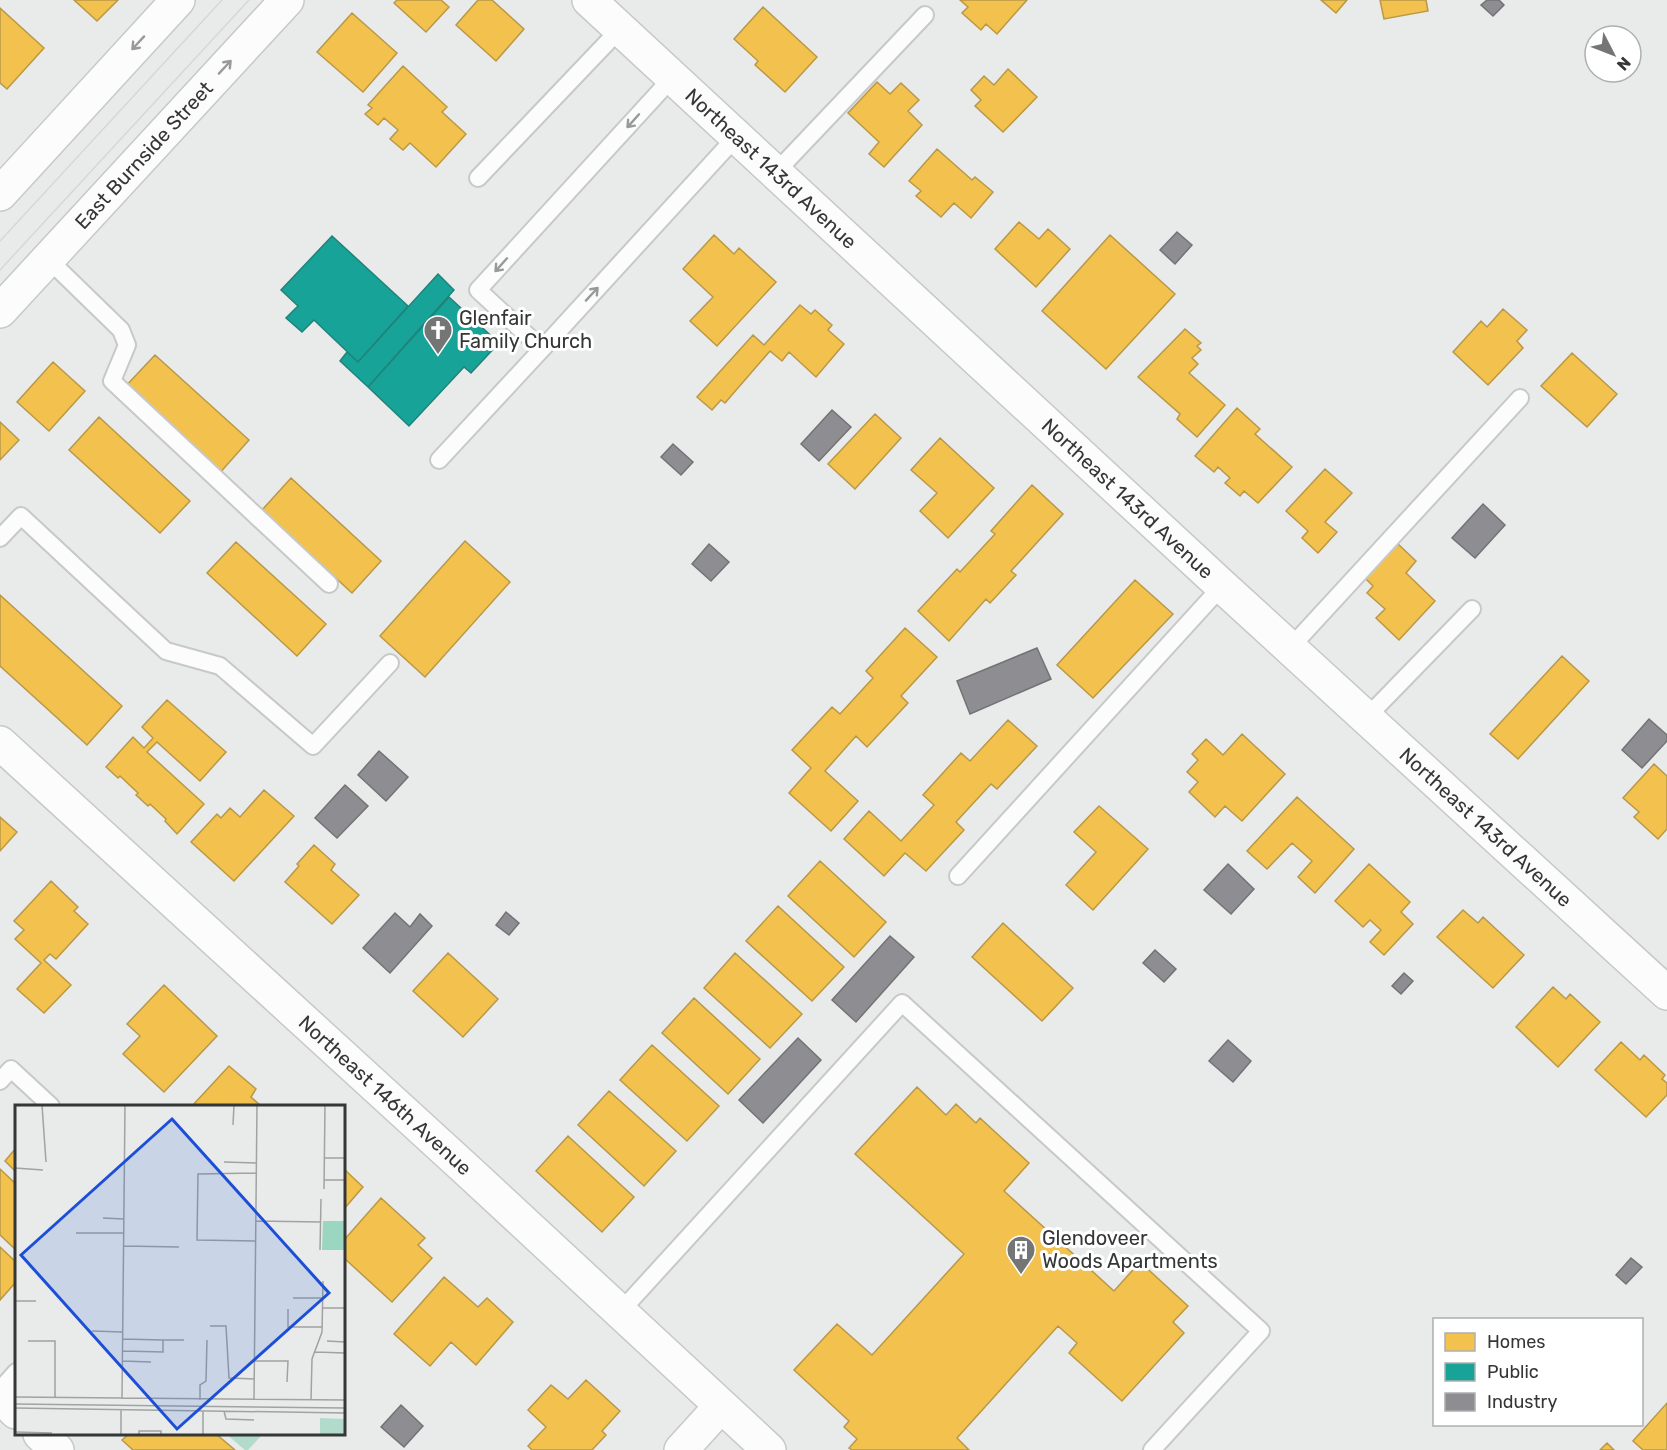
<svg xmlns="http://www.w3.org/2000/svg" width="1667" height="1450" font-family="Rubik,sans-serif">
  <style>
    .green { fill: #b2dbcb }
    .homes { fill: #f2c14e; stroke: #b99847; stroke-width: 1.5 }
    .public { fill: #17a398; stroke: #20837b; stroke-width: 1.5 }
    .industry { fill: #8d8d92; stroke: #737376; stroke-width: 1.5 }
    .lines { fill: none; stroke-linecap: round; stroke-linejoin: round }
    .lane-casing { stroke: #c6c9c8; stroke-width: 20 }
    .street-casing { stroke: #c6c9c8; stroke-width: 36 }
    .secondary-casing { stroke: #c6c9c8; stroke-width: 36 }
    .lane { stroke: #fcfcfc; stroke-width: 16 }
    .street { stroke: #fcfcfc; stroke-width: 33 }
    .secondary { stroke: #fcfcfc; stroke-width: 33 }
    .tram { stroke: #d6d7d7; stroke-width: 1.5 }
    .oneway { stroke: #989a99 }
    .labels { text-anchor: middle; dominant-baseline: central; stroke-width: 6; stroke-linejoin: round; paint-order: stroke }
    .street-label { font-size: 20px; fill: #353736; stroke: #fff }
    .poi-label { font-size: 20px; fill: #353736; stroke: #fff; text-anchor: start }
    .inset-road { fill: none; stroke: #a0a3a2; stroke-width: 1.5 }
    .view { fill: #1d4ed8; fill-opacity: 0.15; stroke: #1d4ed8; stroke-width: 3 }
    .inset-edge { fill: none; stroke: #353736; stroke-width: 3 }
  </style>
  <rect width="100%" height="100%" fill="#e8ebea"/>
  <path class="green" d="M226,1434H263L248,1450H245Z"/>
  <path class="homes" d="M74,0H118L97,21Z
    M397,0H441L449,7L426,32L394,3Z
    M478,0H492L524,29L496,61L456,25Z
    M960,0H1027L997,34L986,24L981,30L962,13L968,7Z
    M1321,0H1347L1336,13Z
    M1380,0H1426L1428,11L1384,19Z
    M763,7L817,57L785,92L755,65L758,61L734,39Z
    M0,8L44,48L7,89L0,83Z
    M352,13L397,53L363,92L317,52Z
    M403,66L447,107L442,112L466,134L436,167L410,143L403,150L390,139L398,130L384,118L378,125L365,114L372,108L368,105Z
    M1008,69L1037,97L1003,132L975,106L981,100L971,90L984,76L994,85Z
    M877,82L890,94L901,83L919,100L908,111L922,125L884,167L869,154L879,142L848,113Z
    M937,149L972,180L975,177L993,192L971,218L954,203L941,217L916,196L921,191L909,181Z
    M1019,222L1039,239L1048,229L1070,249L1036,287L995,249Z
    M714,235L734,254L739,248L776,282L717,346L690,321L713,297L683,269Z
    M1110,235L1175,294L1106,369L1042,311Z
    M800,305L811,314L815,310L832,325L828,330L844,344L816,377L789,352L782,361L770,351L725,403L721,400L712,410L697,397L753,335L764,345Z
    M1503,309L1527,330L1517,341L1523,348L1488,385L1453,352L1481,321L1487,327Z
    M1185,329L1201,343L1197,346L1201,350L1192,358L1198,364L1189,373L1225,405L1197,437L1177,419L1180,414L1138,377Z
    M1572,353L1617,394L1587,427L1541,386Z
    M155,355L249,440L218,475L123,389Z
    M53,362L85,391L49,431L17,402Z
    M1237,408L1260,429L1255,434L1292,467L1258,503L1244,491L1240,496L1225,483L1230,478L1218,467L1214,472L1195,456Z
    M875,414L901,438L855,489L828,464Z
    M99,417L190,501L160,533L69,450Z
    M0,422L19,440L0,460Z
    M940,438L994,488L948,538L920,511L937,493L911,470Z
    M1325,469L1352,493L1325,522L1337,532L1318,553L1302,538L1308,531L1286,511Z
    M291,478L381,561L352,593L262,510Z
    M1032,485L1063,514L1011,571L1016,575L990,603L986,599L949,641L918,611L957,569L960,572L995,534L991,531Z
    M465,541L510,582L425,677L380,636Z
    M236,542L326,624L297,656L207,573Z
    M1397,543L1416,561L1406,573L1435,601L1399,640L1376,618L1385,609L1367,593L1373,586L1365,578Z
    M1135,580L1173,614L1093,698L1057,665Z
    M0,595L122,706L87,745L0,666Z
    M905,628L937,657L901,696L908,703L867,747L856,736L825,771L858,801L831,831L789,793L811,768L792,750L832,707L840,714L873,678L866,671Z
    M1562,656L1589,681L1518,759L1490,734Z
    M167,700L226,752L200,781L157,742L147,752L204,804L177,834L165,821L166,819L150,804L148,806L136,795L138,793L120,776L118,778L106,767L133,737L144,748L153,738L142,727Z
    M1008,720L1037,746L997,789L991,784L956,822L964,830L926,871L905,853L884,876L844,839L869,811L901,841L934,805L923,795L961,753L970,761Z
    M1242,734L1285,774L1242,821L1225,806L1215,817L1189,792L1198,782L1187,772L1198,760L1192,754L1206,739L1223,755Z
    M1654,764L1667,776V829L1658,839L1634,817L1639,812L1623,798Z
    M264,790L294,816L234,881L191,842L217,814L221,818L230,808L240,817Z
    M1297,797L1354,849L1315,893L1298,877L1312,861L1292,843L1267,869L1247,851Z
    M1099,806L1148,849L1093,910L1066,885L1096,852L1074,832Z
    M0,817L17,832L0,851Z
    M314,845L335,864L331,870L359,895L332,924L285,882L299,866L297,864Z
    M820,861L886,922L854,957L788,896Z
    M1369,864L1410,902L1401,912L1413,924L1384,955L1370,942L1381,930L1370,920L1363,927L1335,901Z
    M51,881L78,907L74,911L88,924L56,959L50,954L44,960L71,985L44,1013L17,989L41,963L15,939L24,930L14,921Z
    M778,906L844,967L812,1001L746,941Z
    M1463,910L1478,923L1483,917L1524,955L1493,988L1437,937Z
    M1003,923L1073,988L1042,1021L972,957Z
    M448,953L498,999L463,1037L413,991Z
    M735,953L802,1014L770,1048L704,988Z
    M164,985L217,1036L164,1092L123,1054L140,1036L127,1024Z
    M1553,987L1566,999L1570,994L1600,1022L1558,1067L1516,1027Z
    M694,998L760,1059L728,1094L662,1033Z
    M1621,1042L1640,1060L1644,1055L1665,1075L1662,1079L1667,1083V1095L1646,1117L1595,1070Z
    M652,1045L719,1106L687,1141L620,1080Z
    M229,1066L256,1089L251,1097L260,1105L259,1106H192Z
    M917,1087L946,1115L956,1104L976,1123L980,1118L1029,1163L1004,1191L1114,1291L1140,1262L1188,1306L1173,1322L1184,1333L1122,1401L1069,1353L1077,1343L1058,1326L957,1438L969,1450H852L849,1448L857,1439L844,1427L849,1421L794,1370L837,1324L872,1355L964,1254L855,1154Z
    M609,1091L676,1151L644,1186L578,1125Z
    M568,1136L634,1197L602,1232L536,1171Z
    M16,1148V1172L5,1161Z
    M0,1169L16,1184V1250L0,1235Z
    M344,1169L363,1187L344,1209Z
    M381,1198L425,1238L418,1245L432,1258L392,1302L344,1258V1240Z
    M0,1247L16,1262V1282L0,1300Z
    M444,1277L478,1307L487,1298L513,1322L476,1365L451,1342L430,1366L394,1334Z
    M586,1380L620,1411L602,1431L606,1435L592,1450H532L528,1446L546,1427L528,1410L551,1385L568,1399Z
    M1667,1403V1450H1643L1633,1441Z
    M129,1434H216L235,1450H133L122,1440Z
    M1607,1443L1614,1450H1600Z"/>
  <path class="public" d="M332,236L408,306L358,362L314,320L302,332L286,318L298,306L281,290Z
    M438,274L454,290L368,387L340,361L347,352L358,362Z
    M449,297L499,343L471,373L464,367L409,426L368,387Z"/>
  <path class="industry" d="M1487,0H1499L1504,5L1493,16L1481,5Z
    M1177,232L1192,245L1175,264L1160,250Z
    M832,410L851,427L819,461L801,444Z
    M673,444L693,462L681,475L661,457Z
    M1483,504L1505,525L1475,558L1452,538Z
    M709,544L729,562L711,581L692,564Z
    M1037,648L1051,679L970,714L957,681Z
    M1649,719L1667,735V741L1642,768L1622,750Z
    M379,751L408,777L386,801L358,775Z
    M345,785L368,806L337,838L315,818Z
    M1228,864L1254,889L1231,914L1204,890Z
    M506,912L519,923L509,935L496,925Z
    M395,913L410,927L420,914L432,926L390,973L363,948Z
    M890,936L914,957L856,1022L832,1000Z
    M1155,950L1176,969L1164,982L1143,963Z
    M1404,973L1413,981L1401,994L1392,986Z
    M798,1038L821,1060L763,1123L739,1100Z
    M1228,1040L1251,1061L1233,1082L1209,1061Z
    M1631,1258L1642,1267L1626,1284L1616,1275Z
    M401,1405L423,1426L404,1447L381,1427Z"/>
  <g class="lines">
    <g class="lane-casing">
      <path id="lane" d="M672,78L478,290L542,349L736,137
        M775,173L925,15
        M478,178L620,29
        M48,259L121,330L127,345L112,381L329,584
        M439,460L542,349
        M0,538L21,516L166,651L220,666L313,746L390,663
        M1290,648L1520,398
        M1366,718L1472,609
        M958,876L1222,586
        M0,1081L11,1069L51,1106
        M620,1312L902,1003L1261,1331L1152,1450
        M0,1390L16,1372"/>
    </g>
    <g class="street-casing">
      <g id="street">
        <path id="s1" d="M589,0L1222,586L1667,993"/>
        <path id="s2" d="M0,743L467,1170L769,1450"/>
        <path d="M0,1396L16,1412"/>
        <path d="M40,1434L57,1450"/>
        <path d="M681,1450L721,1406"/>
      </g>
    </g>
    <g class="secondary-casing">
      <g id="secondary">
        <path d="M0,194L178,0"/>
        <path id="s3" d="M0,311L287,0"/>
      </g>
    </g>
    <use href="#lane" class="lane"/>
    <use href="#street" class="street"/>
    <use href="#secondary" class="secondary"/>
    <path class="tram" d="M0,241L222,0
      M0,270L249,0"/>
  </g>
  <defs><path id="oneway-shaft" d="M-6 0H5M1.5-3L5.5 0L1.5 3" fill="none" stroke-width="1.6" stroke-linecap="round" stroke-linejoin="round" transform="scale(1.5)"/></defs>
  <g class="oneway">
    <use href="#oneway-shaft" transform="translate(138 43) rotate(133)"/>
    <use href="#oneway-shaft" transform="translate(225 67) rotate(-47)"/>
    <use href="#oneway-shaft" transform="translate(633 121) rotate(132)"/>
    <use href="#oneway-shaft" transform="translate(501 265) rotate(132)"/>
    <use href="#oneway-shaft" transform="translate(592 294) rotate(-47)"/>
  </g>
  <defs>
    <g id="church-pin" transform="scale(1.5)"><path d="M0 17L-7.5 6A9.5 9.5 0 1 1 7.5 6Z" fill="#747675" stroke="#fff"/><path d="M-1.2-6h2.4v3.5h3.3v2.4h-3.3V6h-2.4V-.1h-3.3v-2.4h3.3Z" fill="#fff"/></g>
    <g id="building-pin" transform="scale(1.5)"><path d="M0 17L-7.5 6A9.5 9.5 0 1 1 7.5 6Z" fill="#747675" stroke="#fff"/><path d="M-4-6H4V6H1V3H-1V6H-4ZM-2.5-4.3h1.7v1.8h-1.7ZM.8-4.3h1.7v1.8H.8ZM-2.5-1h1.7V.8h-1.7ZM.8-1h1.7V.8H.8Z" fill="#fff"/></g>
  </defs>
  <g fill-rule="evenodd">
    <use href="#church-pin" x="438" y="330"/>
    <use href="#building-pin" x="1021" y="1250"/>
  </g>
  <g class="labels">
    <g class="street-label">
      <text stroke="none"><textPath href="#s3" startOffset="212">East Burnside Street</textPath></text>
      <text stroke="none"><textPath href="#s1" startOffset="248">Northeast 143rd Avenue</textPath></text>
      <text stroke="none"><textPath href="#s1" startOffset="734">Northeast 143rd Avenue</textPath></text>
      <text stroke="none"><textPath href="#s1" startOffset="1220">Northeast 143rd Avenue</textPath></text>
      <text stroke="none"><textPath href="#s2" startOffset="522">Northeast 146th Avenue</textPath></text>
    </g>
    <g class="poi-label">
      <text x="459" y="318">Glenfair<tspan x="459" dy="23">Family Church</tspan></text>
      <text x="1042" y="1238">Glendoveer<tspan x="1042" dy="23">Woods Apartments</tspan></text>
    </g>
  </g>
  <g transform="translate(15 1105)">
    <rect width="330" height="330" fill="#e8ebea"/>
    <path d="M305,313L330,314V330H305Z" fill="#b2dbcb"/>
    <path d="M308,116H330V145H307Z" fill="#9bd6c1"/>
    <path class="inset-road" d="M27,0L31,57M218,20L219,0M310,53H330M209,57L242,58M0,63L28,65M309,75H330M309,84L310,0M88,113L109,114M241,116L306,117M61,128H109M241,136L182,135L183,69L242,68M109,141L164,142M305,145L306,94M278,193H308M0,196H21M308,203H330M273,204V222H307M195,221H211L214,273L240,274M77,226L107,227M148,235H169M13,236H40V293M312,236L330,237M107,246L148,247V235L107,234M300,247L330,248M107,256L136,257M240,256H273L272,277M0,292L330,295M107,294L110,0M185,295V280L191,276L192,235M239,295L242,0M296,295L297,254L307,227L308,176M0,299L330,303M0,303L330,308M209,306L211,314L239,315M0,327L37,328M106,330V305M124,330V326H146V330M188,330V306"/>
    <path class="view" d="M157,14L314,188L162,324L6,150Z"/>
    <rect width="330" height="330" class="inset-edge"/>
  </g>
  <rect x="1433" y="1318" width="210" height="108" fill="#ffffff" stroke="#aeafaf" stroke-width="1.5"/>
  <rect x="1445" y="1333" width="30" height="18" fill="#f2c14e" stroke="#aeafaf" stroke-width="1.5"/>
  <text x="1487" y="1348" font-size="18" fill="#353736">Homes</text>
  <rect x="1445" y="1363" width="30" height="18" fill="#17a398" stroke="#aeafaf" stroke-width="1.5"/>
  <text x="1487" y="1378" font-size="18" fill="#353736">Public</text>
  <rect x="1445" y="1393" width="30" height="18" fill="#8d8d92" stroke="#aeafaf" stroke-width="1.5"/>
  <text x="1487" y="1408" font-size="18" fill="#353736">Industry</text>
  <g transform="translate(1613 54) rotate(132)"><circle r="28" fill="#ffffff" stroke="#aeafaf" stroke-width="1.5"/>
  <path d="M0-4.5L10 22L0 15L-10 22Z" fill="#747675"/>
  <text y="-9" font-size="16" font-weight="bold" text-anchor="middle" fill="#353736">N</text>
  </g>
</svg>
